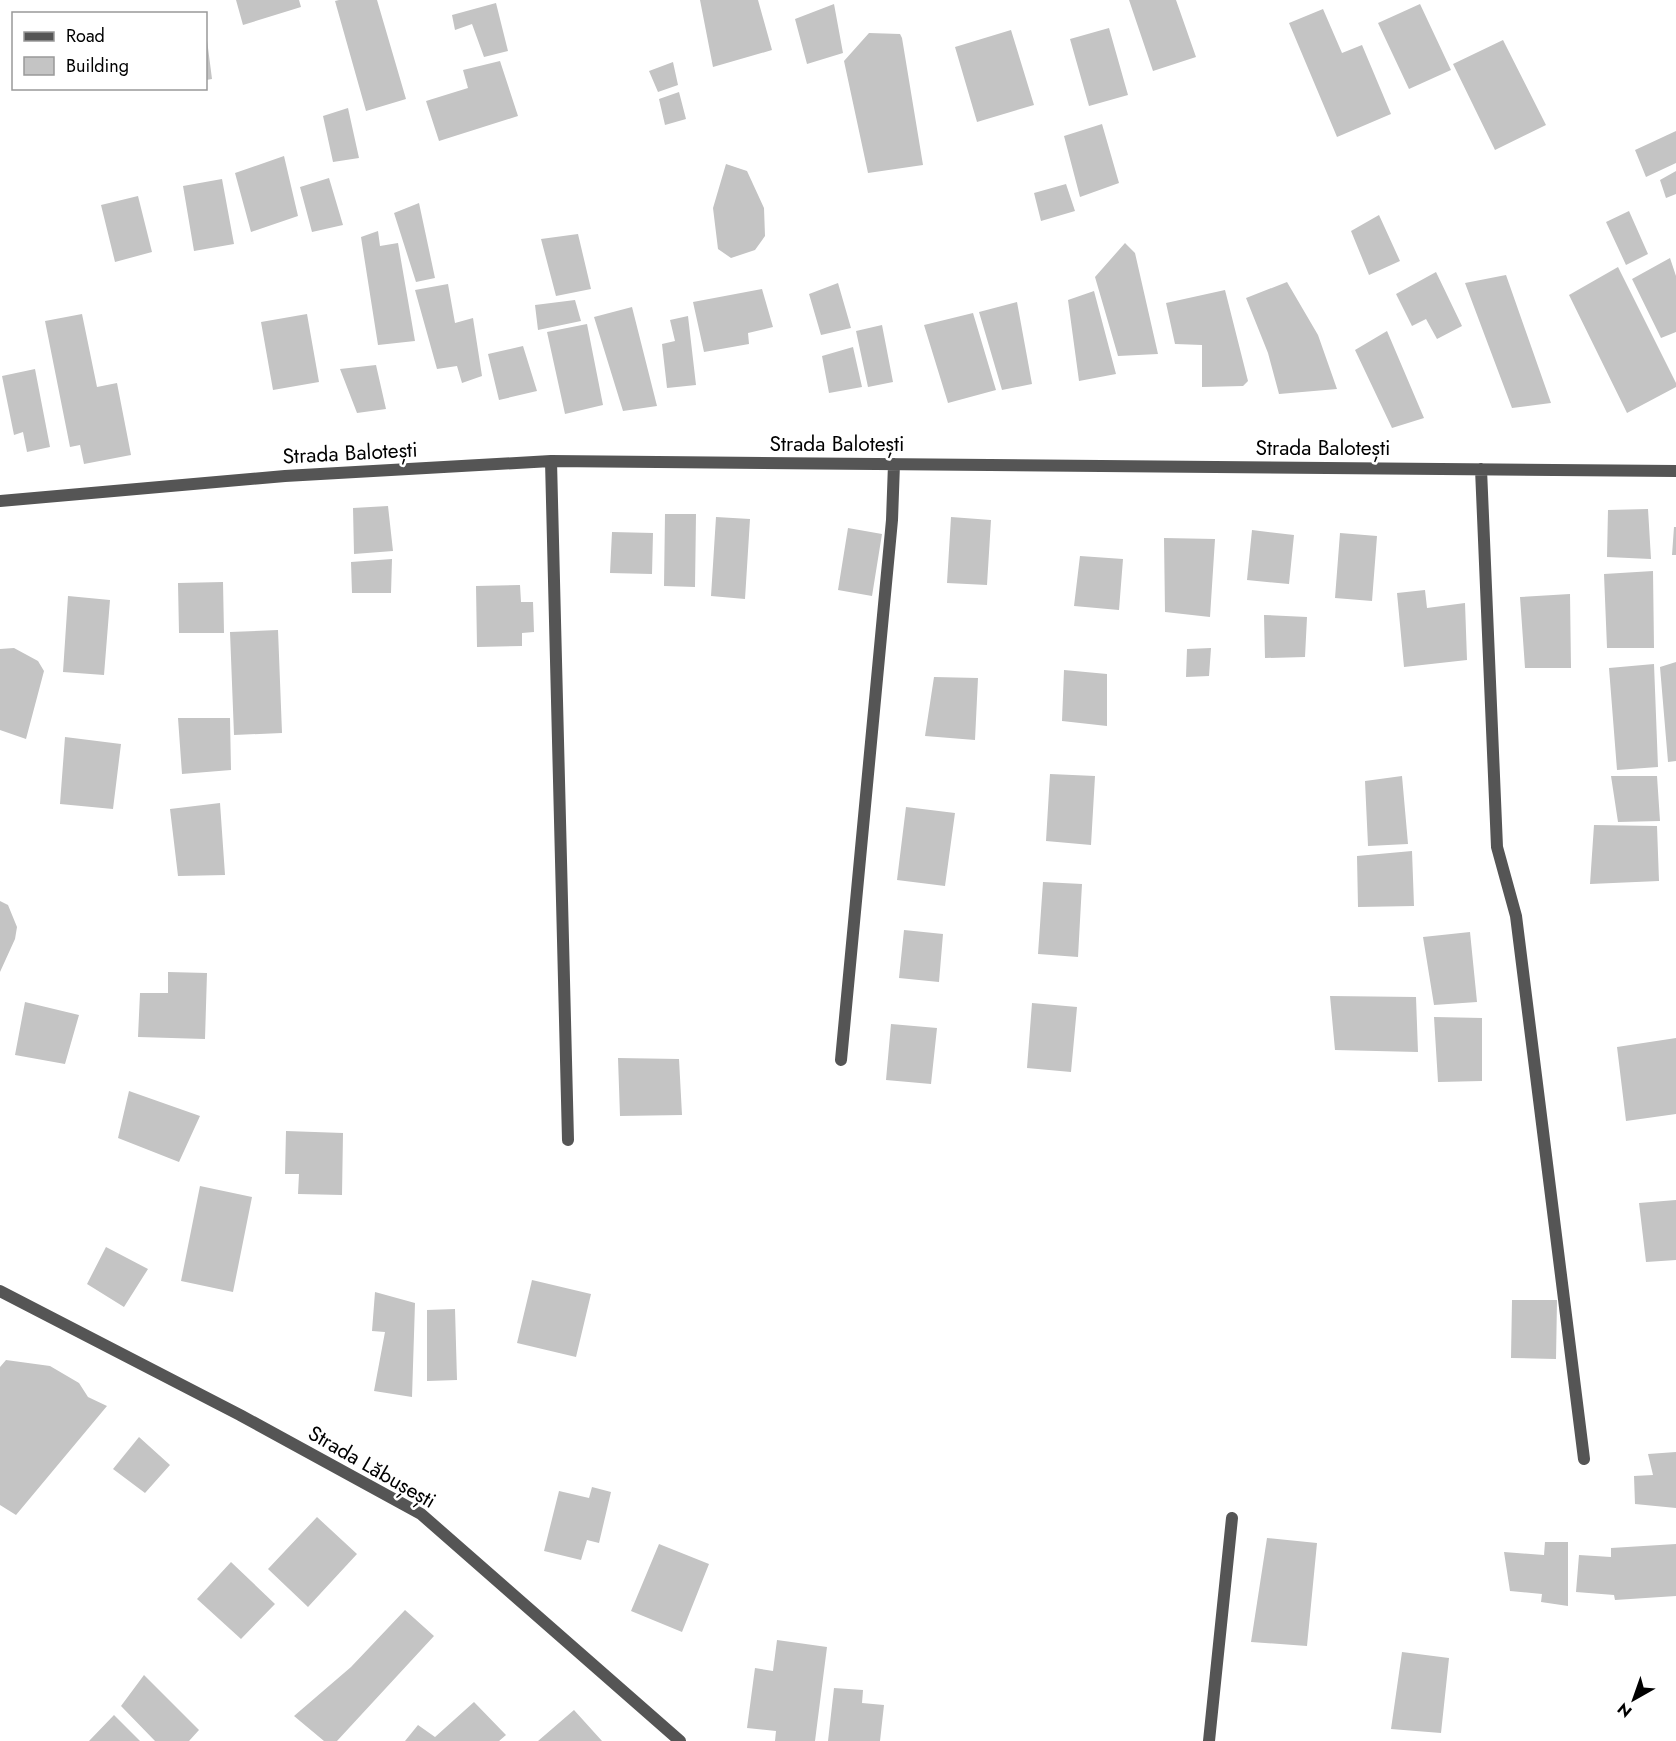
<svg xmlns="http://www.w3.org/2000/svg" width="1676" height="1741" font-family="Jost,sans-serif">
  <style>
    .building { fill: #c4c4c4 }
    .lines { fill: none; stroke-linecap: round; stroke-linejoin: round }
    .minor { stroke: #555; stroke-width: 12 }
    .tertiary { stroke: #555; stroke-width: 12 }
    .labels { text-anchor: middle; dominant-baseline: central; stroke-width: 5; stroke-linejoin: round; paint-order: stroke }
    .street-label { font-size: 21px; fill: #000; stroke: #fff }
  </style>
  <rect width="100%" height="100%" fill="#fff"/>
  <path class="building" d="M236,0H299L301,7L243,25Z
    M339,0H377L406,99L366,111L335,1Z
    M700,0H758L772,50L713,67Z
    M1129,0H1176L1196,57L1153,71Z
    M496,3L508,51L484,57L472,24L455,30L452,15Z
    M834,4L843,53L807,64L795,19Z
    M1420,4L1451,70L1409,89L1378,23Z
    M1323,9L1342,53L1362,45L1391,114L1337,137L1289,23Z
    M1109,28L1128,95L1089,106L1070,39Z
    M1011,30L1034,105L977,122L955,47Z
    M869,33L900,34L902,38L923,165L868,173L844,61Z
    M207,40L212,79L206,80V41Z
    M1503,40L1546,125L1495,150L1453,64Z
    M500,61L518,116L439,141L426,101L468,88L463,70Z
    M673,62L678,85L658,92L649,71Z
    M679,92L686,119L665,125L659,99Z
    M348,108L359,158L333,162L323,116Z
    M1102,124L1119,183L1080,197L1064,136Z
    M1676,131V163L1646,177L1635,150Z
    M284,156L298,216L251,232L235,173Z
    M726,164L747,171L764,208L765,236L755,250L731,258L718,249L713,208Z
    M1676,171V194L1666,198L1660,180Z
    M329,178L343,225L312,232L300,187Z
    M222,179L234,244L194,251L183,186Z
    M1066,184L1075,211L1041,221L1034,193Z
    M138,196L152,252L115,262L101,205Z
    M419,203L435,278L416,282L394,213Z
    M1629,211L1648,254L1626,265L1606,222Z
    M1379,215L1400,261L1369,275L1351,231Z
    M378,231L380,246L398,243L415,341L378,345L361,237Z
    M578,234L591,289L556,296L541,239Z
    M1125,243L1135,253L1158,354L1118,356L1095,277Z
    M1670,258L1676,276V332L1661,338L1632,279Z
    M1618,267L1676,383V387L1627,413L1569,295Z
    M1436,272L1462,326L1437,339L1426,319L1412,326L1396,294Z
    M1506,275L1551,403L1512,408L1465,283Z
    M1287,282L1318,335L1337,389L1279,394L1268,353L1246,298Z
    M838,283L851,328L821,335L809,294Z
    M448,284L455,323L473,318L482,376L462,383L457,366L437,369L415,290Z
    M762,289L773,327L748,333L749,344L704,352L693,302Z
    M1225,290L1248,381L1243,386L1202,387V345L1175,344L1166,303Z
    M1094,291L1116,374L1079,381L1068,300Z
    M575,300L581,321L538,330L535,305Z
    M1017,302L1032,384L1002,390L979,312Z
    M632,307L657,406L623,411L594,317Z
    M973,313L996,390L948,403L924,325Z
    M82,314L97,387L117,383L131,455L84,464L80,445L70,447L45,321Z
    M307,314L319,382L273,390L261,322Z
    M688,316L696,385L667,388L662,344L675,341L670,320Z
    M587,324L603,405L565,414L547,332Z
    M882,325L893,382L868,387L856,331Z
    M1387,331L1424,418L1392,428L1355,350Z
    M523,346L537,391L499,400L488,354Z
    M853,347L862,387L829,393L822,356Z
    M376,365L386,409L357,413L340,369Z
    M35,369L50,447L27,452L23,432L14,435L2,376Z
    M388,506L393,551L354,554L353,508Z
    M1648,509L1651,559L1607,557L1608,510Z
    M665,514H696L695,587L664,586Z
    M716,517L750,519L745,599L711,596Z
    M951,517L991,520L987,585L947,583Z
    M1674,527H1676V555H1672Z
    M848,528L882,534L872,596L838,590Z
    M1252,530L1294,535L1289,584L1247,580Z
    M612,532L653,533L652,574L610,573Z
    M1340,533L1377,536L1372,601L1335,598Z
    M1164,538L1215,539L1210,617L1165,612Z
    M1080,556L1123,559L1119,610L1074,606Z
    M392,559L391,593H352L351,562Z
    M1653,571L1654,648H1607L1604,574Z
    M223,582L224,633H179L178,583Z
    M520,585L521,602H533L534,632L522,633V646L477,647L476,586Z
    M1425,590L1427,608L1465,603L1467,660L1404,667L1397,593Z
    M1570,594L1571,668H1525L1520,597Z
    M68,596L110,600L104,675L63,672Z
    M1264,615L1307,617L1305,657L1265,658Z
    M278,630L282,733L234,735L230,632Z
    M14,648L38,661L44,671L26,739L0,730V649Z
    M1211,648L1209,676L1186,677L1187,649Z
    M1676,662V761L1668,762L1660,667Z
    M1654,664L1658,767L1617,770L1609,668Z
    M1064,670L1107,674V726L1062,721Z
    M934,677L978,678L975,740L925,736Z
    M178,718H230L231,770L182,774Z
    M65,737L121,744L113,809L60,804Z
    M1050,774L1095,776L1091,845L1046,841Z
    M1402,776L1408,844L1368,846L1365,781Z
    M1611,776H1657L1660,821L1618,822Z
    M220,803L225,875L178,876L170,809Z
    M906,807L955,813L945,886L897,880Z
    M1594,825L1657,826L1659,881L1590,884Z
    M1412,851L1414,906L1358,907L1357,856Z
    M1043,882L1082,884L1078,957L1038,954Z
    M0,901L8,905L17,927L15,939L0,972Z
    M904,930L943,934L939,982L899,978Z
    M1470,932L1477,1002L1434,1005L1423,937Z
    M168,972L207,973L205,1039L138,1037L140,993H168Z
    M1330,996L1416,997L1418,1052L1335,1050Z
    M25,1002L79,1015L65,1064L15,1055Z
    M1032,1003L1077,1007L1071,1072L1027,1068Z
    M1434,1017L1482,1018V1081L1438,1082Z
    M891,1024L937,1028L931,1084L886,1080Z
    M1676,1038V1114L1626,1121L1617,1047Z
    M618,1058L679,1059L682,1115L620,1116Z
    M129,1091L200,1116L179,1162L118,1138Z
    M286,1131L343,1133L342,1195L298,1194L299,1174H285Z
    M200,1186L252,1197L233,1292L181,1281Z
    M1676,1200V1260L1646,1262L1639,1203Z
    M106,1247L148,1269L124,1307L87,1284Z
    M532,1280L591,1294L576,1357L517,1343Z
    M375,1292L415,1303L412,1397L374,1391L385,1332L372,1331Z
    M1512,1300H1557L1556,1359L1511,1358Z
    M455,1309L457,1380L427,1381V1310Z
    M6,1360L50,1366L79,1383L88,1397L107,1406L16,1515L0,1505V1367Z
    M139,1437L170,1465L145,1493L113,1469Z
    M1676,1452V1508L1635,1504L1634,1476L1653,1475L1648,1454Z
    M592,1487L611,1492L599,1543L587,1540L581,1560L544,1551L559,1491L589,1498Z
    M317,1517L357,1554L308,1607L268,1569Z
    M1267,1538L1317,1543L1307,1646L1251,1642Z
    M1545,1542H1568V1606L1541,1602L1542,1594L1510,1591L1504,1552L1544,1555Z
    M659,1544L709,1564L682,1632L631,1611Z
    M1676,1544V1596L1615,1600L1614,1595L1576,1592L1579,1555L1611,1557V1548Z
    M231,1562L275,1604L241,1639L197,1599Z
    M405,1610L434,1636L337,1741H324L294,1716L351,1667Z
    M777,1640L827,1647L815,1741H775L776,1731L747,1728L755,1668L773,1671Z
    M1402,1652L1449,1658L1441,1733L1391,1729Z
    M144,1675L199,1730L189,1741H155L121,1706Z
    M834,1688L863,1690L862,1703L884,1705L880,1741H828Z
    M474,1702L506,1735L499,1741H405L418,1725L435,1737Z
    M574,1710L602,1741H538Z
    M114,1715L140,1741H89Z"/>
  <g class="lines">
    <path class="minor" d="M551,461L568,1140
      M1481,469L1497,847L1516,916L1584,1459
      M0,501L285,476L551,461L1676,471
      M841,1060L892,520L894,464
      M1209,1741L1232,1518"/>
    <path class="tertiary" d="M0,1291L240,1415L421,1514L680,1741"/>
  </g>
  <g class="labels">
    <g class="street-label">
      <text x="837" y="444">Strada Balotești</text>
      <text x="1323" y="448">Strada Balotești</text>
      <text transform="translate(350 453) rotate(-3)">Strada Balotești</text>
      <text transform="translate(372 1467) rotate(30)">Strada Lăbușești</text>
    </g>
  </g>
  <rect x="12" y="12" width="195" height="78" fill="#ffffff" stroke="#999999" stroke-width="1.5"/>
  <rect x="24" y="32" width="30" height="9" fill="#555555" stroke="#999999" stroke-width="1.5"/>
  <text x="66" y="42" font-size="18" fill="#000000">Road</text>
  <rect x="24" y="57" width="30" height="18" fill="#c4c4c4" stroke="#999999" stroke-width="1.5"/>
  <text x="66" y="72" font-size="18" fill="#000000">Building</text>
  <g transform="translate(1634 1699) rotate(220)" stroke="#ffffff" stroke-width="4.5" paint-order="stroke">
  <path d="M0-4.5L10 22L0 15L-10 22Z" fill="#000000"/>
  <text y="-9" font-size="16" font-weight="bold" text-anchor="middle" fill="#000000">N</text>
  </g>
</svg>
